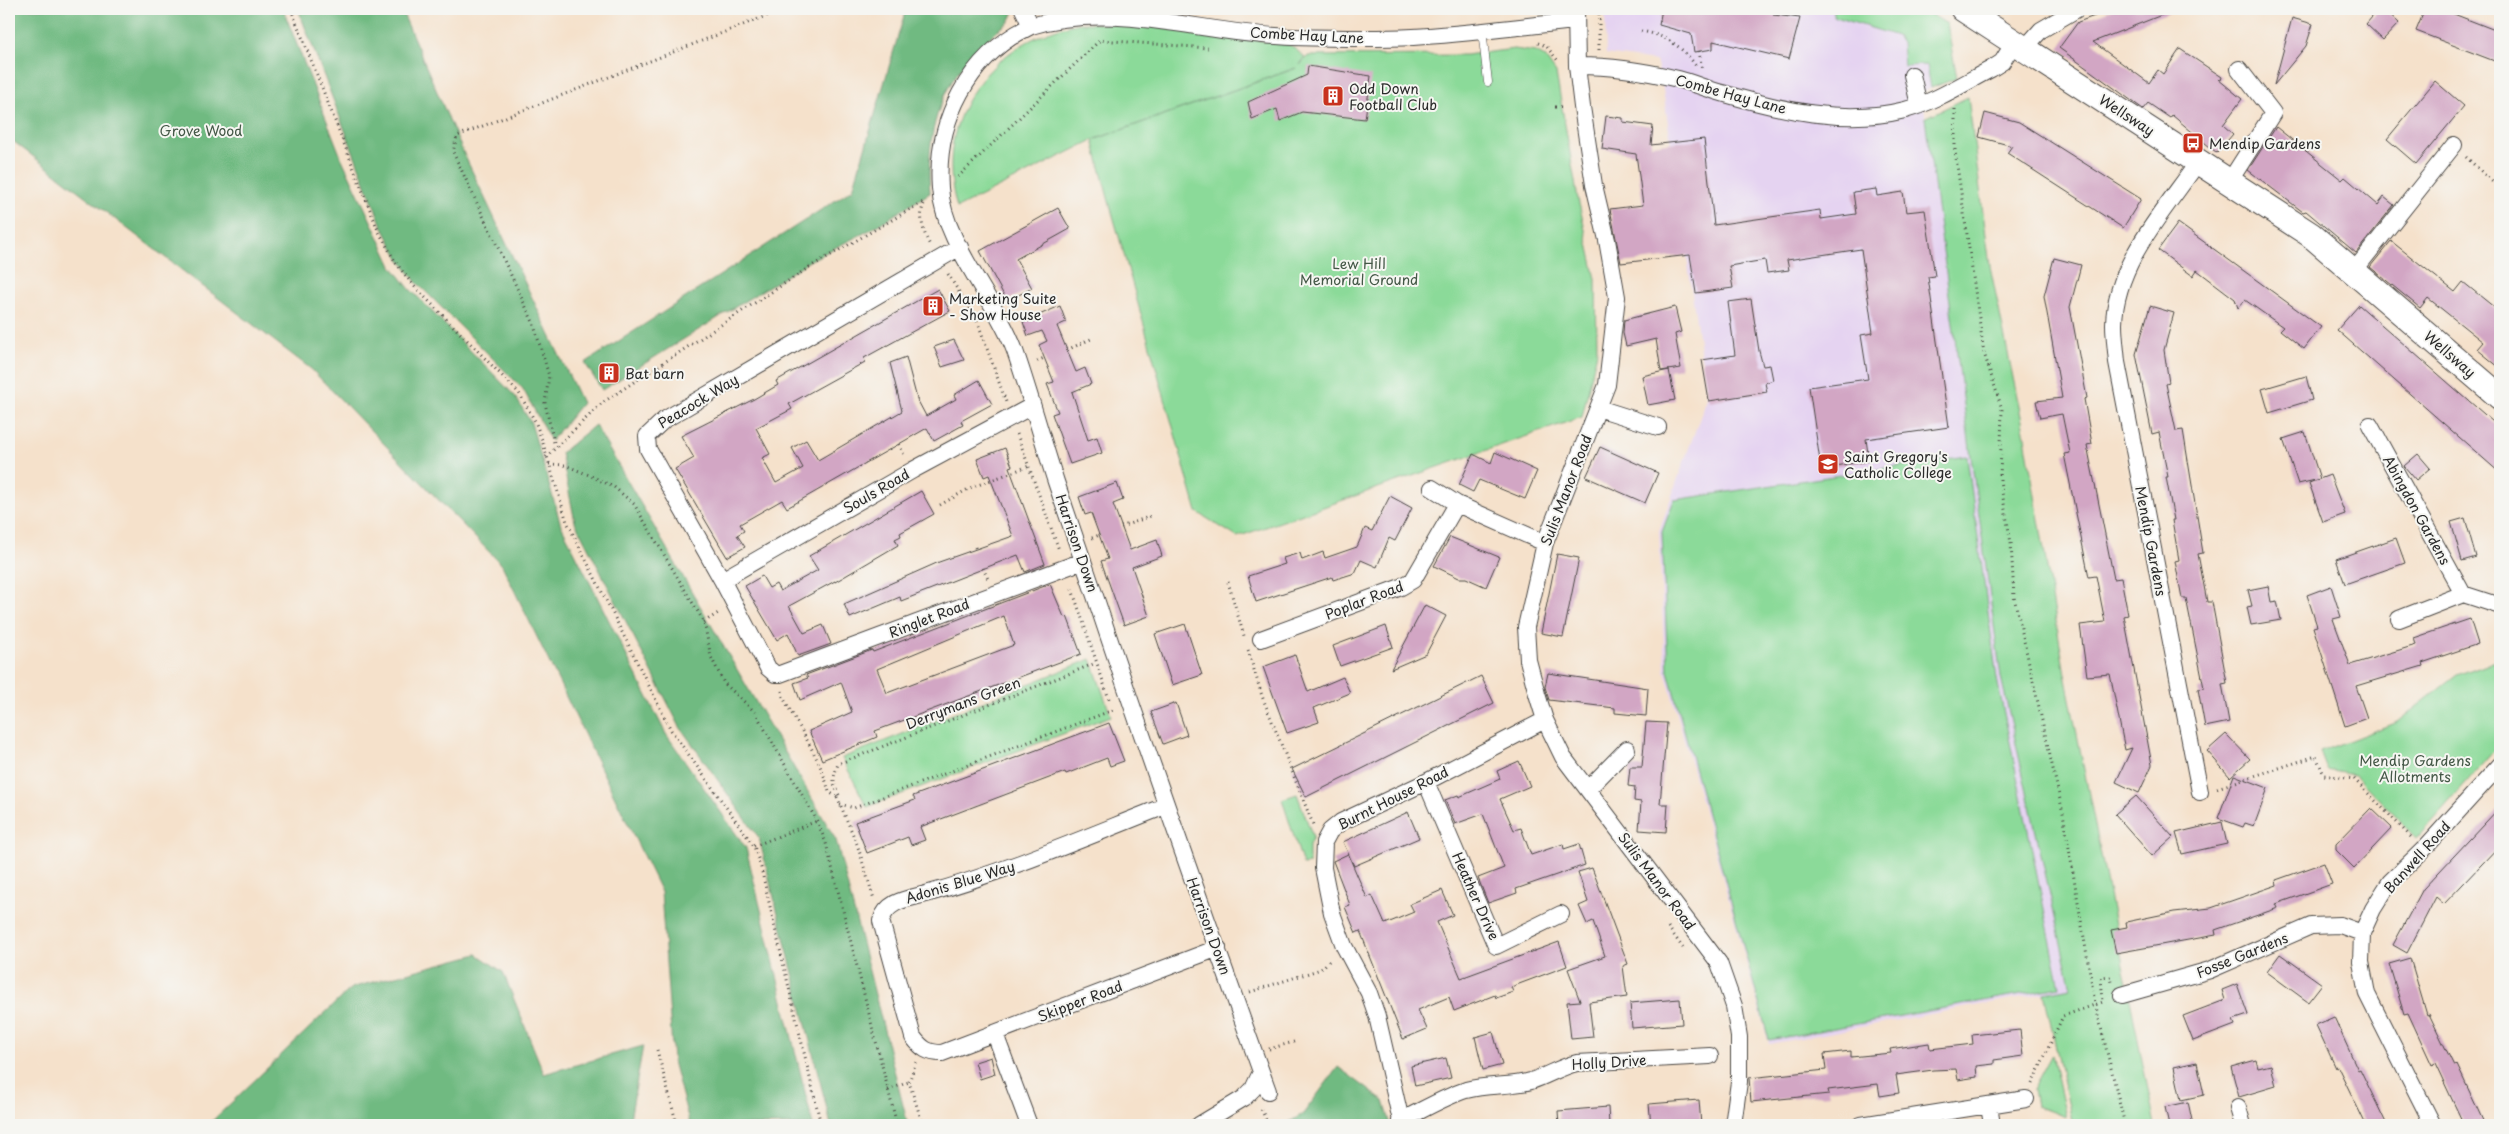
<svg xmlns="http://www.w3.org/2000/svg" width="2509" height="1134" font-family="'Playpen Sans',sans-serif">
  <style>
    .built { fill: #e5d3f1 }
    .green { fill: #8bda99; stroke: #5b8262 }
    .forest { fill: #70ba81; stroke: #4e7256 }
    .building { fill: #d2a6c4; fill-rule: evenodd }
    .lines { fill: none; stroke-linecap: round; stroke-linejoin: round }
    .service-casing { stroke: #494643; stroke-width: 9 }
    .minor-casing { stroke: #494643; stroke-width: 18 }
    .primary-casing { stroke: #494643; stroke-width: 27 }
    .path { stroke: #494643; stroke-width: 3; stroke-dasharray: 1 4; stroke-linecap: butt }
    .service { stroke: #fff; stroke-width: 8 }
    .minor { stroke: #fff; stroke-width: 16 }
    .primary { stroke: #fff; stroke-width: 25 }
    .labels { text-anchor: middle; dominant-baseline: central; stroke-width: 4; stroke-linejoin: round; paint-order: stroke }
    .street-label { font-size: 14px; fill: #2b2b2b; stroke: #f6f6f2 }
    .poi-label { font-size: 14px; fill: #2b2b2b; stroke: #f6f6f2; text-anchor: start }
    .park-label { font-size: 14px; fill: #435746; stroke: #f6f6f2 }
  </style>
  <rect width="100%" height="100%" fill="#f6f6f2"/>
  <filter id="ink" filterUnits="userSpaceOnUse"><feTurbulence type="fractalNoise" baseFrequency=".02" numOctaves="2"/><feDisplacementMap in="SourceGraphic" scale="10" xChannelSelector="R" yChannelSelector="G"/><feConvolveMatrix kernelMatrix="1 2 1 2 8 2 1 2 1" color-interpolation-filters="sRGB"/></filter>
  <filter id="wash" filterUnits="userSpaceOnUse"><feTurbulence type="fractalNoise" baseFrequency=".0096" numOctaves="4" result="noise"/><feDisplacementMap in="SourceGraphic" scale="20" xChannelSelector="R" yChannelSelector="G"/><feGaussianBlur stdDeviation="1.12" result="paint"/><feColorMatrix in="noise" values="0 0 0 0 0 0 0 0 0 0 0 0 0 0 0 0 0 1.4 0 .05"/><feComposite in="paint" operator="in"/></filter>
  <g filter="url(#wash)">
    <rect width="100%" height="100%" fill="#f5e1cb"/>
    <path class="built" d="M1605,9H1924L1947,24L1957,78L1922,92L2001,677L2071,988L1769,1044L1665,671L1659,531L1707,398L1663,89L1656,61L1606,54Z"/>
    <path class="green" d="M1834,9H1922L1947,24L1957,78L1931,88L1927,65L1904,66L1902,43L1897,36L1833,16Z
      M1081,23L1151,25L1290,45L1305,57L1300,65L1308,56L1466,55L1514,49L1536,52L1545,57L1556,73L1578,199L1596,279L1597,352L1582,417L1237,537L1197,512L1108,198L1093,140L1296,68L1093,140L957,208C931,117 992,39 1081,23Z
      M1968,97L1990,266L2024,431L2065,674L2155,1125H2073L2044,993L2071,988L2001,677L1925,118Z
      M1967,456L1997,679L2060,987L1769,1040L1668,671L1662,532L1674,500Z
      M1091,659L1111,716L867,807L842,758Z
      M2500,659V744L2417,838L2355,775L2327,770L2320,752L2397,722L2457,675Z
      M1297,794L1313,837L1309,845V864L1303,865L1282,799Z
      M2052,1054L2066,1117L2036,1106L2033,1089Z"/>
    <path class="forest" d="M9,9H283L341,157L392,266L409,288L515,396L531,423L561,525L666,734L746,848L813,1125H690L673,1061L661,892L502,565L311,369L9,138Z
      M298,9H401L464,154L582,403L551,441L523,389L416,282L400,260L382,226Z
      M906,9H1013V14L1009,22C947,68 925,116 930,193L868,231L811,260L602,390L585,363L853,189Z
      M595,425L836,840L908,1125H831L759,838L680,727L575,522L561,453Z
      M477,954L503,972L544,1074L643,1046L629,1125H208L351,988Z
      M1338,1067L1384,1101L1391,1125H1284L1303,1114Z"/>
    <g id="blocks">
      <path class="building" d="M1662,9H1776L1773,15L1800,18L1789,59L1713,41V49L1694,52L1691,34L1659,25Z
        M2114,9H2177L2093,42L2149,83L2158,70L2163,74L2180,49L2222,77L2221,80L2218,79L2242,99L2223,125L2233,134L2217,153L2172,115L2170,118L2148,103L2143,109L2059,48L2078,22Z
        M2379,9H2384L2399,23L2383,40L2366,24Z
        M2425,9H2441L2500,32V54L2497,62L2416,31Z
        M2292,18L2313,24L2306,46L2274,85Z
        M1308,66L1371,76L1365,119L1302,112L1280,121L1277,109L1252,119L1248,102L1307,75Z
        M2435,81L2464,106L2416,164L2387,139Z
        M1985,113L2019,122L2141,199L2123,228L2007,153L2012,146L1979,137Z
        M1606,116L1623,118V122L1653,126L1651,145L1704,139L1714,225L1820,210L1821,219L1856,214L1853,192L1876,189L1877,196L1903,192L1906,212L1925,210L1935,276L1928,277L1949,427L1866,439L1869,461L1821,468L1809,387L1868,379L1861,335L1873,333L1861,249L1787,260L1789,270L1767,273L1765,260L1729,266L1733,288L1696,293L1690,255L1621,263L1610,209L1643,205L1636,154L1602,149Z
        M2276,127L2342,180L2345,177L2378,205L2384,197L2394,205L2356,253L2306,211L2303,212L2248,170Z
        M1058,208L1070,229L1016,259L1032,288L1007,301L980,251Z
        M2178,223L2321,327L2304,349L2280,330L2283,327L2245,300L2238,308L2235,299L2197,270L2193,276L2158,250Z
        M2391,241L2455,292L2463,282L2500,312V368L2477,349L2483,342L2428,298L2420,308L2370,267Z
        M2054,258L2081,265L2070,307L2087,398L2084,399L2092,444L2087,445L2114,579L2121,578L2128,615L2124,616L2152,765L2139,793L2116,782L2132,748L2125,750L2110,674L2087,676L2080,625L2105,622L2096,576L2089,577L2064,454L2070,453L2062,414L2040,418L2036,401L2062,398L2044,296Z
        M938,289L950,311L864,358L865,362L789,404L792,409L756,428L770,454L762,458L776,483L803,468L792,448L806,440L818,460L902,411L890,363L906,357L917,399L926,416L956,399L954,395L979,380L992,404L961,421L963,425L934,441L927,428L787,508L782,500L740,524L744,531L737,535L745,547L727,557L675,469L694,458L681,436L754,399L778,385L776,381Z
        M1751,299L1759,351L1763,366L1770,365L1773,380L1765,383L1767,392L1709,401L1702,360L1735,355L1728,302Z
        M2359,305L2500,428V473L2337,330Z
        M1060,306L1066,322L1057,326L1076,372L1085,368L1091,384L1072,392L1088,440L1097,437L1102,453L1070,464L1052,414L1058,412L1047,384L1054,382L1039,345L1047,341L1042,331L1028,336L1023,322Z
        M2150,306L2174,313L2164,350L2169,383L2166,384L2176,431L2183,430L2203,553L2198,554L2207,602H2212L2227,683L2222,684L2229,722L2205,727L2198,689L2204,688L2186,598H2182L2175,561L2179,560L2172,520H2174L2166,477H2168L2159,432L2152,434L2136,354Z
        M1675,307L1681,332L1675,334L1681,368L1661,371L1656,339L1626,346L1623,333L1624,320Z
        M954,340L964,360L942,367L934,347Z
        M1669,370L1675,400L1648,405L1642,376Z
        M2306,376L2312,400L2269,413L2262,389Z
        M2305,432L2320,479L2298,484L2283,439Z
        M1600,447L1658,473L1645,503L1586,477Z
        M1005,448L1012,466L1009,467L1045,564L1025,572L1018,555L901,601L900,597L850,618L844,604L939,562L1013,536L989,475L984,477L977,459Z
        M1495,452L1537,471L1525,499L1479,480L1473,492L1459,485L1473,454L1491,463Z
        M2418,454L2430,468L2416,480L2404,466Z
        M2330,475L2345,514L2323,522L2309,483Z
        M1117,483L1123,500L1113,504L1130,550L1157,540L1162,556L1132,567L1149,616L1124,625L1101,561L1108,559L1091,513L1085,515L1079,497Z
        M921,491L934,514L900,533L901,536L895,539L898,545L835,582V581L789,606L804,633L823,625L831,644L798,656L788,633L777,640L745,586L762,576L769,588L776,584L780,591L818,570L809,556Z
        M1390,496L1412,508L1395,541L1389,538L1377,567L1361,560L1355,573L1333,580L1332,577L1256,602L1248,576L1285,564L1283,558L1300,553L1302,560L1323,552L1325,558L1357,547L1365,528L1372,531Z
        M2465,518L2476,557L2462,561L2451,522Z
        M1450,537L1499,557L1486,587L1466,578H1459L1434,566Z
        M2396,538L2405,563L2345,584L2336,559Z
        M1557,554L1579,558L1563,637L1541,633Z
        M1050,584L1064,617L1067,616L1081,654L875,731L877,737L822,760L809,731L852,712L841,682L800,700L794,683L808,678L806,675L872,650L873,652ZM1004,616L1014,645L887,693L877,669Z
        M2268,586L2271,602L2277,601L2281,620L2251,625L2247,607L2252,606L2248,590Z
        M2331,586L2341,617L2333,619L2350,665L2416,645L2414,638L2470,619L2478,644L2422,663L2423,666L2356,686L2367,718L2345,726L2313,627L2317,626L2307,595Z
        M1425,605L1446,616L1426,654L1391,669Z
        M1185,624L1202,675L1172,685L1155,634Z
        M1386,626L1393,647L1340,666L1333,646Z
        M1295,655L1308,692L1343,677L1350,693L1314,708L1319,722L1287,733L1263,667Z
        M1548,673L1648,688L1646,716L1615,713V708L1549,700L1545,687Z
        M1481,676L1494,703L1306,797L1292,769Z
        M1176,703L1187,735L1163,744L1151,712Z
        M1646,722L1667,723L1660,804H1668L1666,832L1639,830L1641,802L1634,801L1635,787L1628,786L1630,767H1642Z
        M1109,723L1124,761L1110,766L1107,758L1066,774L1065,772L920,827L925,840L911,845L908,837L867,853L855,822L915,800L913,796Z
        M2226,734L2250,759L2230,777L2207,751Z
        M1519,761L1530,786L1500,799L1514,830L1521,828L1531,855L1563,844L1564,849L1579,844L1585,865L1516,889L1517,893L1488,903L1478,878L1504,868L1483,814L1455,824L1445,800L1458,795L1459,797L1500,779L1497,771Z
        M2234,775L2268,788L2254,826L2245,823L2243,827L2218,818Z
        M2136,796L2173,837L2152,856L2115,814Z
        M2500,807V845L2444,904L2436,897L2407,953L2393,945L2423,889Z
        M2371,808L2392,828L2354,868L2336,850V844Z
        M1408,812L1419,838L1354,866L1343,842Z
        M2222,822L2227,844L2182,854L2176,833Z
        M1348,854L1367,898L1372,895L1385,924L1414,912L1410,904L1442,890L1453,915L1437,922L1461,978L1559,942L1567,966L1511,987L1513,992L1496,998L1495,995L1454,1011L1449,997L1418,1010L1427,1029L1403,1039L1360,931L1356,933L1345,907L1350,905L1333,861Z
        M2324,863L2332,884L2276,904L2278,908L2215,930L2216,935L2116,953L2111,930L2127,927L2126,922L2174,912L2211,908L2277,885L2276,880Z
        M1592,868L1628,964L1623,966L1627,997L1589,1002L1593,1037L1571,1039L1567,1002L1580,1001L1568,969L1605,956L1593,921L1587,924L1579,906L1588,902L1578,872Z
        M2280,954L2322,984L2308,1002L2267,972Z
        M2410,958L2427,1015L2429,1014L2454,1066L2457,1065L2485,1125H2464L2435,1063L2432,1065L2408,1013L2404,1014L2389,964Z
        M2237,984L2248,1015L2233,1020L2235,1025L2193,1041L2183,1016L2225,1000L2222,990Z
        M1680,999L1682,1024L1632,1028L1630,1003Z
        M2334,1017L2358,1070L2360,1069L2387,1125H2366L2338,1067L2336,1068L2316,1025Z
        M2020,1030L2023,1056L1994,1060V1064L1976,1066L1977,1077L1958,1080L1956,1069L1933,1070L1896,1075L1899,1093L1880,1096L1878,1084L1828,1090L1829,1094L1751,1102L1749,1078L1826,1070L1824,1054L1851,1051V1057L1891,1053L1890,1049L1929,1043L1930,1049L1973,1044L1972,1035Z
        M1493,1032L1502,1065L1483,1070L1475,1037Z
        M991,1057L995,1074L980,1079L975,1062Z
        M1446,1058L1451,1078L1415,1086L1411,1066Z
        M2256,1060L2258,1068L2271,1065L2276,1086L2239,1097L2231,1067Z
        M2197,1062L2204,1095L2181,1100L2174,1067Z
        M1699,1100L1701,1125H1651L1649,1104Z
        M2188,1102L2193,1125H2169L2165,1107Z
        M1608,1107L1609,1125H1559L1558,1111Z"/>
    </g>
  </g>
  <g filter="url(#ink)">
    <use href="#blocks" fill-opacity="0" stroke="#494643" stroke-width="1"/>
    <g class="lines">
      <g class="service-casing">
        <path id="service" d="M1482,30L1488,82"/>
      </g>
      <g class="minor-casing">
        <path id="minor" d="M1023,9L1031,26
          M1576,9L1577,66L1582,107L1594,185L1607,240L1617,297L1607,385L1545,543L1526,627L1528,660L1537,694L1545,720L1563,757L1719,963L1734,1006L1739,1037V1082L1733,1125
          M2024,49L2041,30L2077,9
          M1577,66C1611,66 1645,71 1678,79C1693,83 1707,89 1722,93C1780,110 1845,125 1905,110C1935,102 1964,83 1991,69L2002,62L2014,43
          M1912,75L1919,105
          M2198,162C2165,210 2115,263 2114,324C2114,336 2116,350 2117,362L2200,792
          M2229,182L2273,113L2239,69
          M960,247L664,420L647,436L648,449L722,580L768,668L775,674H780L1083,561
          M2354,271L2454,145
          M1598,408L1658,427
          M2370,425L2463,594L2500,606
          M1432,488L1457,504
          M722,580L913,470L1032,406
          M2399,619L2463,594
          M1261,639L1401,587L1413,580L1457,504L1545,543
          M1426,782L1496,946L1561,914
          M1588,789L1627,749
          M1165,806C1086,837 1008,871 926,894C908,899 887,900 881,921L913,1037C922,1049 928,1053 942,1053L1218,948
          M2122,995L2210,970L2311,926L2340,925L2362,933
          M995,1034L1029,1125
          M1268,1091C1209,927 1150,762 1095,596C1082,558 1069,520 1056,482C1042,439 1030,394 1015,351C996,299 943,242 940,188C935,121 969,55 1031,26C1116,0 1206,35 1293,37C1333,38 1373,39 1413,37C1468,34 1522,26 1576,21
          M1989,1106L1992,1125
          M2238,1108L2243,1125
          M1400,1121C1421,1111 1444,1097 1466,1090C1488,1084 1510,1087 1531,1081C1547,1076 1560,1067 1577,1063L1710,1056
          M1199,1125L1244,1098L1253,1089L1261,1072
          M1402,1125L1377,1016L1369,993L1344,946L1332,913L1323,868L1324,842L1330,831L1341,822L1426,782L1545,720
          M1861,1125L2026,1099
          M2433,1125L2367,994L2361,962L2362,933L2373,909L2390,882L2423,850L2500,765"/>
      </g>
      <g class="primary-casing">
        <path id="primary" d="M1963,9L2311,235L2500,397"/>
      </g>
      <path class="path" d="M291,9L378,230L396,263L413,285L519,393L535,421L542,440L567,522L671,730L754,846L761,868L821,1125
        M1599,9V50
        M1641,31C1665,35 1682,46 1696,66
        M1538,43L1546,46L1559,62
        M1699,51L1702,70
        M1555,107H1565
        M1955,109V151L1984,353L2002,409L2000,481L2011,543L2014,597L2063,813L2095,1003L2125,1125
        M2466,157L2500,189
        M958,177L1100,40L1208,48
        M924,204C918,215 924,235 930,245
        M948,274L978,323L1006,402
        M1067,350L1093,338
        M1037,361L1044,358
        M1017,434L1059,550
        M899,444L905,457
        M555,447L545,403L549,376L533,322L453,152L457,136L784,9
        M546,457L602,403L808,268L925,201
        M549,464L565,465L589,475L614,487L634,504L704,622L711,657L724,683L755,712L817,821L826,843L897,1125
        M940,505L970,488L1029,466
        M1121,527L1151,516
        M1092,538L1099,535
        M975,547L976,550
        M983,568L988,579
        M1228,582L1244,636
        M1072,589L1110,702
        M704,622L720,612
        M1248,650L1262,696L1314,827
        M782,691L783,697C799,728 821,759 829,792L837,797L839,795
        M2217,788L2316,756L2324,775L2354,779L2411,837
        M839,795C832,782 833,778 838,764L1096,663
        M837,797L857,844L874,899
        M840,804L854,808L1113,710
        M754,846L817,821
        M1668,927L1683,948
        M1250,992L1321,969L1331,959
        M1269,1049L1297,1041
        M657,1050L677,1125
        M916,1062L909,1082L923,1125
        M2032,1084L2063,1016L2103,1002L2101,978L2111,977L2112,982
        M888,1090L909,1082
        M1258,1125L1266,1120L1260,1106"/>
      <use href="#service" class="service"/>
      <use href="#minor" class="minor"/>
      <use href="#primary" class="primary"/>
    </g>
  </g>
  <defs>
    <g id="building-square" transform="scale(1.125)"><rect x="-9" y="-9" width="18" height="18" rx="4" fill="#c8321e" stroke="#f6f6f2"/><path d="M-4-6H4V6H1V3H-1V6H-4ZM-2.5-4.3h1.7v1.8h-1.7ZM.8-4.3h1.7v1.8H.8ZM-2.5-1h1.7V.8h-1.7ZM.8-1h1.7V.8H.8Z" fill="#fff"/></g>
    <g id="bus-square" transform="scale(1.125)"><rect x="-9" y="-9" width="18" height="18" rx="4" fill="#c8321e" stroke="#f6f6f2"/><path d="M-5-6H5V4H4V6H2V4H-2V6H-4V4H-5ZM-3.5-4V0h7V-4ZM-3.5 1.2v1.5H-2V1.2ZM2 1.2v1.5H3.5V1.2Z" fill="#fff"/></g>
    <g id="school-square" transform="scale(1.125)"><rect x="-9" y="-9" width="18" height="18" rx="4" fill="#c8321e" stroke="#f6f6f2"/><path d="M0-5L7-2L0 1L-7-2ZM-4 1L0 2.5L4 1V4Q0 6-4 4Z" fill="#fff"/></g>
  </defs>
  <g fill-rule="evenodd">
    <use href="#building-square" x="1333" y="96"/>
    <use href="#bus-square" x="2193" y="143"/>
    <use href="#building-square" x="933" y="306"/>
    <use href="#building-square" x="609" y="373"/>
    <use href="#school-square" x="1828" y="464"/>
  </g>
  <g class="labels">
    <g class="street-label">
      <text transform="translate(1307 35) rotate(3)">Combe Hay Lane</text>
      <text transform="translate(1731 94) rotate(15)">Combe Hay Lane</text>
      <text transform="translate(2127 115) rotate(33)">Wellsway</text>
      <text transform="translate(2450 354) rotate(41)">Wellsway</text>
      <text transform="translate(698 401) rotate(-31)">Peacock Way</text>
      <text transform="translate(1566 490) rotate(-69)">Sulis Manor Road</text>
      <text transform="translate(876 491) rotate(-30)">Souls Road</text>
      <text transform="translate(2417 510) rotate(61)">Abingdon Gardens</text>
      <text transform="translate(2151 541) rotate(79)">Mendip Gardens</text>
      <text transform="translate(1077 543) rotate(71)">Harrison Down</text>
      <text transform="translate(1364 600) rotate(-21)">Poplar Road</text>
      <text transform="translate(929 618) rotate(-21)">Ringlet Road</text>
      <text transform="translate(963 703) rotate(-21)">Derrymans Green</text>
      <text transform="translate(1393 798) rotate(-27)">Burnt House Road</text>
      <text transform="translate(2417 857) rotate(-48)">Banwell Road</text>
      <text transform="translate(1657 881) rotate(53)">Sulis Manor Road</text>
      <text transform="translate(960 882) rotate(-17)">Adonis Blue Way</text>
      <text transform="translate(1476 896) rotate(66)">Heather Drive</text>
      <text transform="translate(1209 926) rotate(70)">Harrison Down</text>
      <text transform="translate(2242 955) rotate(-22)">Fosse Gardens</text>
      <text transform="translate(1080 1001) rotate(-21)">Skipper Road</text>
      <text transform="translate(1609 1062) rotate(-4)">Holly Drive</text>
    </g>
    <g class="poi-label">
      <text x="1349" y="88">Odd Down<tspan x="1349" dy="16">Football Club</tspan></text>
      <text x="2209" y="143">Mendip Gardens</text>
      <text x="949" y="298">Marketing Suite<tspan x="949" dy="16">- Show House</tspan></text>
      <text x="625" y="373">Bat barn</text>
      <text x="1844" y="456">Saint Gregory's<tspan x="1844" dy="16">Catholic College</tspan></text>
    </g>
    <g class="park-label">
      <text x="201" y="130">Grove Wood</text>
      <text x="1359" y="263">Lew Hill<tspan x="1359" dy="16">Memorial Ground</tspan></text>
      <text x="2415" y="760">Mendip Gardens<tspan x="2415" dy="16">Allotments</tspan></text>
    </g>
  </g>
  <rect width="2509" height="1134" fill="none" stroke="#f6f6f2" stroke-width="30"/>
</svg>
